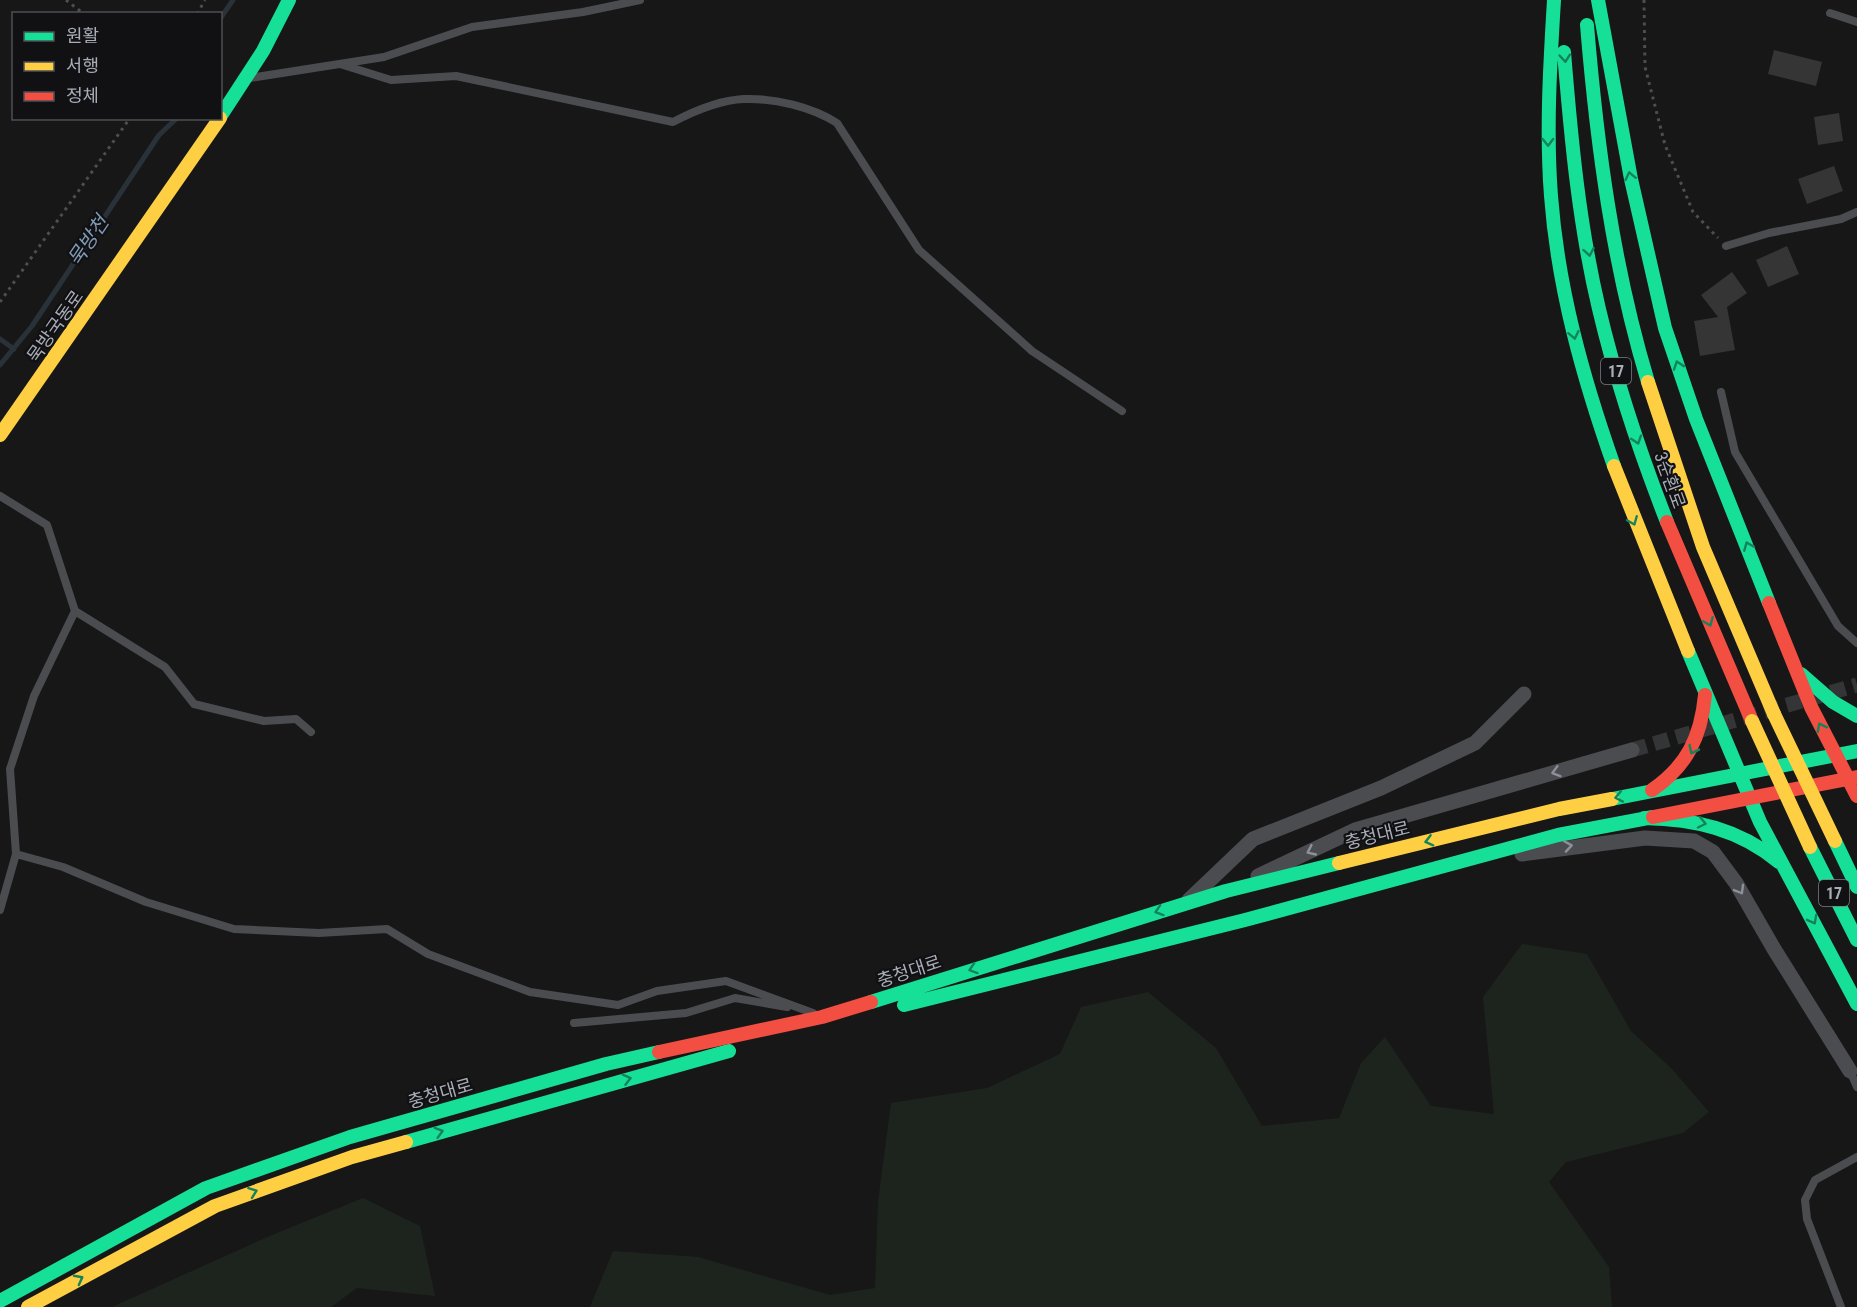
<svg xmlns="http://www.w3.org/2000/svg" width="1857" height="1307" font-family="'Roboto Condensed','Noto Sans KR',sans-serif">
  <style>
    .green { fill: #1d241e }
    .lines { fill: none; stroke-linecap: round; stroke-linejoin: round }
    .stream { stroke: #2a3239; stroke-width: 5 }
    .building { fill: #353536 }
    .street-tunnel { stroke: #343537; stroke-width: 15; stroke-dasharray: 15 8; stroke-linecap: butt }
    .path { stroke: #4d4e52; stroke-width: 3; stroke-dasharray: 3 4.5; stroke-linecap: butt }
    .lane { stroke: #4b4c50; stroke-width: 8 }
    .street { stroke: #4b4c50; stroke-width: 15 }
    .fast { stroke: #16e098; stroke-width: 14 }
    .slow { stroke: #ffcf43; stroke-width: 14 }
    .jam { stroke: #f24e42; stroke-width: 14 }
    .slow-bridge { stroke: #ffcf43; stroke-width: 14 }
    .oneway { stroke: #14835c }
    .oneway2 { stroke: #8c9099 }
    .labels { text-anchor: middle; dominant-baseline: central; stroke-width: 4.5; stroke-linejoin: round; paint-order: stroke }
    .shield { fill: #111113; stroke: #7b7e86; stroke-width: 1.5 }
    .shield-label { font-size: 16px; font-weight: bold; fill: #a8adb8 }
    .street-label { font-size: 18px; fill: #a8adb8; stroke: #111113 }
    .water-label { font-size: 20px; font-style: italic; fill: #7f9bb3; stroke: #111113 }
  </style>
  <rect width="100%" height="100%" fill="#171717"/>
  <path class="green" d="M1522,944L1587,954L1631,1031L1672,1069L1709,1112L1683,1133L1566,1162L1549,1182L1609,1267L1612,1307H590L613,1251L698,1257L830,1295L875,1288L878,1202L891,1103L987,1088L1060,1054L1081,1007L1148,992L1216,1048L1262,1126L1339,1118L1361,1063L1385,1037L1431,1106L1494,1114L1483,997Z
    M363,1198L420,1226L435,1296L357,1288L331,1307H112L272,1235Z"/>
  <g class="lines">
    <path class="stream" d="M220,19L233,0
      M0,339L14,349
      M0,365L32,326L159,135L177,118"/>
  </g>
  <path class="building" d="M1774,50L1822,62L1816,86L1768,74Z
    M1839,113L1843,141L1818,145L1814,117Z
    M1834,166L1843,191L1807,204L1798,179Z
    M1787,246L1799,274L1768,287L1756,260Z
    M1732,272L1747,293L1727,307L1735,350L1700,356L1694,321L1718,317L1701,295Z"/>
  <g class="lines">
    <path class="street-tunnel" d="M1632,750L1857,685"/>
    <path class="path" d="M66,0L84,14
      M1644,0L1645,67L1665,145L1693,212L1718,238
      M197,14L205,0
      M0,302L130,118"/>
    <path class="lane" d="M1830,13L1857,22
      M340,64L391,80L456,76L673,122C694,111 719,100 744,99C775,98 812,107 837,123L919,250L1032,351L1122,411
      M250,78L384,57L472,27L583,12L640,0
      M1726,246L1769,233L1841,219L1857,212
      M1721,392L1735,452L1838,626L1857,643
      M0,496L47,525L75,611L34,696L10,769L16,854L0,910
      M75,611L165,667L194,704L264,721L296,719L311,732
      M16,854L63,867L146,902L234,929L319,933L387,929L428,954L530,992L618,1005L657,991L726,981L813,1013
      M574,1023L686,1013L735,998L787,1007
      M1850,1071L1857,1087
      M1841,1307L1807,1219L1805,1200L1815,1180L1857,1157"/>
    <path class="street" d="M1522,854L1645,838L1694,841L1713,852L1736,883L1774,949L1850,1071
      M1258,876L1355,830L1632,750
      M1189,900L1253,839L1381,788L1475,743L1524,694"/>
    <path class="fast" d="M1554,0C1550,65 1546,131 1551,196C1558,289 1583,378 1614,466
      M1598,0L1631,179L1665,328L1696,419L1769,603
      M1587,25C1597,146 1613,266 1648,382
      M1564,52C1571,138 1579,225 1599,309C1616,381 1640,453 1667,522
      M220,117L263,51L289,0
      M1688,651L1760,822L1857,1004
      M1801,674L1833,702L1857,716
      M1612,799L1857,751
      M1644,818C1695,819 1739,829 1779,862
      M1835,841L1857,887
      M1810,847L1857,940
      M871,1002L1226,891L1339,863
      M904,1005L1245,920L1558,835L1653,817
      M406,1142L729,1051
      M0,1301L206,1188L350,1137L606,1064L659,1052"/>
    <path class="slow" d="M1648,382L1703,547L1774,714
      M0,435L220,118
      M1614,466L1688,651
      M1339,863L1559,809L1612,799
      M28,1307L215,1206L352,1157L406,1142"/>
    <path class="jam" d="M1667,522L1752,721
      M1769,603L1811,707L1857,796
      M1652,790C1687,766 1701,737 1705,695
      M1653,817L1857,777
      M659,1052L822,1017L871,1002"/>
    <path class="slow-bridge" d="M1774,714L1835,841
      M1752,721L1810,847"/>
  </g>
  <defs><path id="oneway-chevron" d="M-2-3.5L2.5 0L-2 3.5" fill="none" stroke-width="1.6" stroke-linecap="round" stroke-linejoin="round" transform="scale(1.5)"/></defs>
  <g class="oneway">
    <use href="#oneway-chevron" transform="translate(1565 58) rotate(85)"/>
    <use href="#oneway-chevron" transform="translate(1548 142) rotate(89)"/>
    <use href="#oneway-chevron" transform="translate(1630 176) rotate(-102)"/>
    <use href="#oneway-chevron" transform="translate(1589 252) rotate(80)"/>
    <use href="#oneway-chevron" transform="translate(1574 335) rotate(78)"/>
    <use href="#oneway-chevron" transform="translate(1678 365) rotate(-109)"/>
    <use href="#oneway-chevron" transform="translate(1637 440) rotate(72)"/>
    <use href="#oneway-chevron" transform="translate(1633 521) rotate(68)"/>
    <use href="#oneway-chevron" transform="translate(1748 546) rotate(-112)"/>
    <use href="#oneway-chevron" transform="translate(1709 622) rotate(67)"/>
    <use href="#oneway-chevron" transform="translate(1821 727) rotate(-117)"/>
    <use href="#oneway-chevron" transform="translate(1693 750) rotate(116)"/>
    <use href="#oneway-chevron" transform="translate(1619 797) rotate(169)"/>
    <use href="#oneway-chevron" transform="translate(1702 823) rotate(12)"/>
    <use href="#oneway-chevron" transform="translate(1429 841) rotate(166)"/>
    <use href="#oneway-chevron" transform="translate(1159 911) rotate(162)"/>
    <use href="#oneway-chevron" transform="translate(1813 920) rotate(62)"/>
    <use href="#oneway-chevron" transform="translate(973 969) rotate(162)"/>
    <use href="#oneway-chevron" transform="translate(627 1079) rotate(-15)"/>
    <use href="#oneway-chevron" transform="translate(439 1132) rotate(-16)"/>
    <use href="#oneway-chevron" transform="translate(253 1192) rotate(-20)"/>
    <use href="#oneway-chevron" transform="translate(79 1279) rotate(-28)"/>
  </g>
  <g class="oneway2">
    <use href="#oneway-chevron" transform="translate(1556 772) rotate(164)"/>
    <use href="#oneway-chevron" transform="translate(1568 846) rotate(-9)"/>
    <use href="#oneway-chevron" transform="translate(1311 851) rotate(155)"/>
    <use href="#oneway-chevron" transform="translate(1740 890) rotate(60)"/>
  </g>
  <g class="labels">
    <g class="shield">
      <rect x="1601" y="358" width="30" height="26" rx="4.5"/>
      <rect x="1819" y="880" width="30" height="26" rx="4.5"/>
    </g>
    <g class="shield-label">
      <text x="1616" y="371">17</text>
      <text x="1834" y="893">17</text>
    </g>
    <g class="street-label">
      <text transform="translate(55 326) rotate(-55)">묵방국동로</text>
      <text transform="translate(1670 480) rotate(70)">3순환로</text>
      <text transform="translate(1377 835) rotate(-14)">충청대로</text>
      <text transform="translate(909 971) rotate(-18)">충청대로</text>
      <text transform="translate(440 1093) rotate(-16)">충청대로</text>
    </g>
    <g class="water-label">
      <text transform="translate(88 241) rotate(-56)">묵방천</text>
    </g>
  </g>
  <rect x="12" y="12" width="210" height="108" fill="#111113" stroke="#4d4f55" stroke-width="1.5"/>
  <rect x="24" y="32" width="30" height="9" fill="#16e098" stroke="#4d4f55" stroke-width="1.5"/>
  <text x="66" y="42" font-size="18" fill="#a8adb8">원활</text>
  <rect x="24" y="62" width="30" height="9" fill="#ffcf43" stroke="#4d4f55" stroke-width="1.5"/>
  <text x="66" y="72" font-size="18" fill="#a8adb8">서행</text>
  <rect x="24" y="92" width="30" height="9" fill="#f24e42" stroke="#4d4f55" stroke-width="1.5"/>
  <text x="66" y="102" font-size="18" fill="#a8adb8">정체</text>
</svg>
